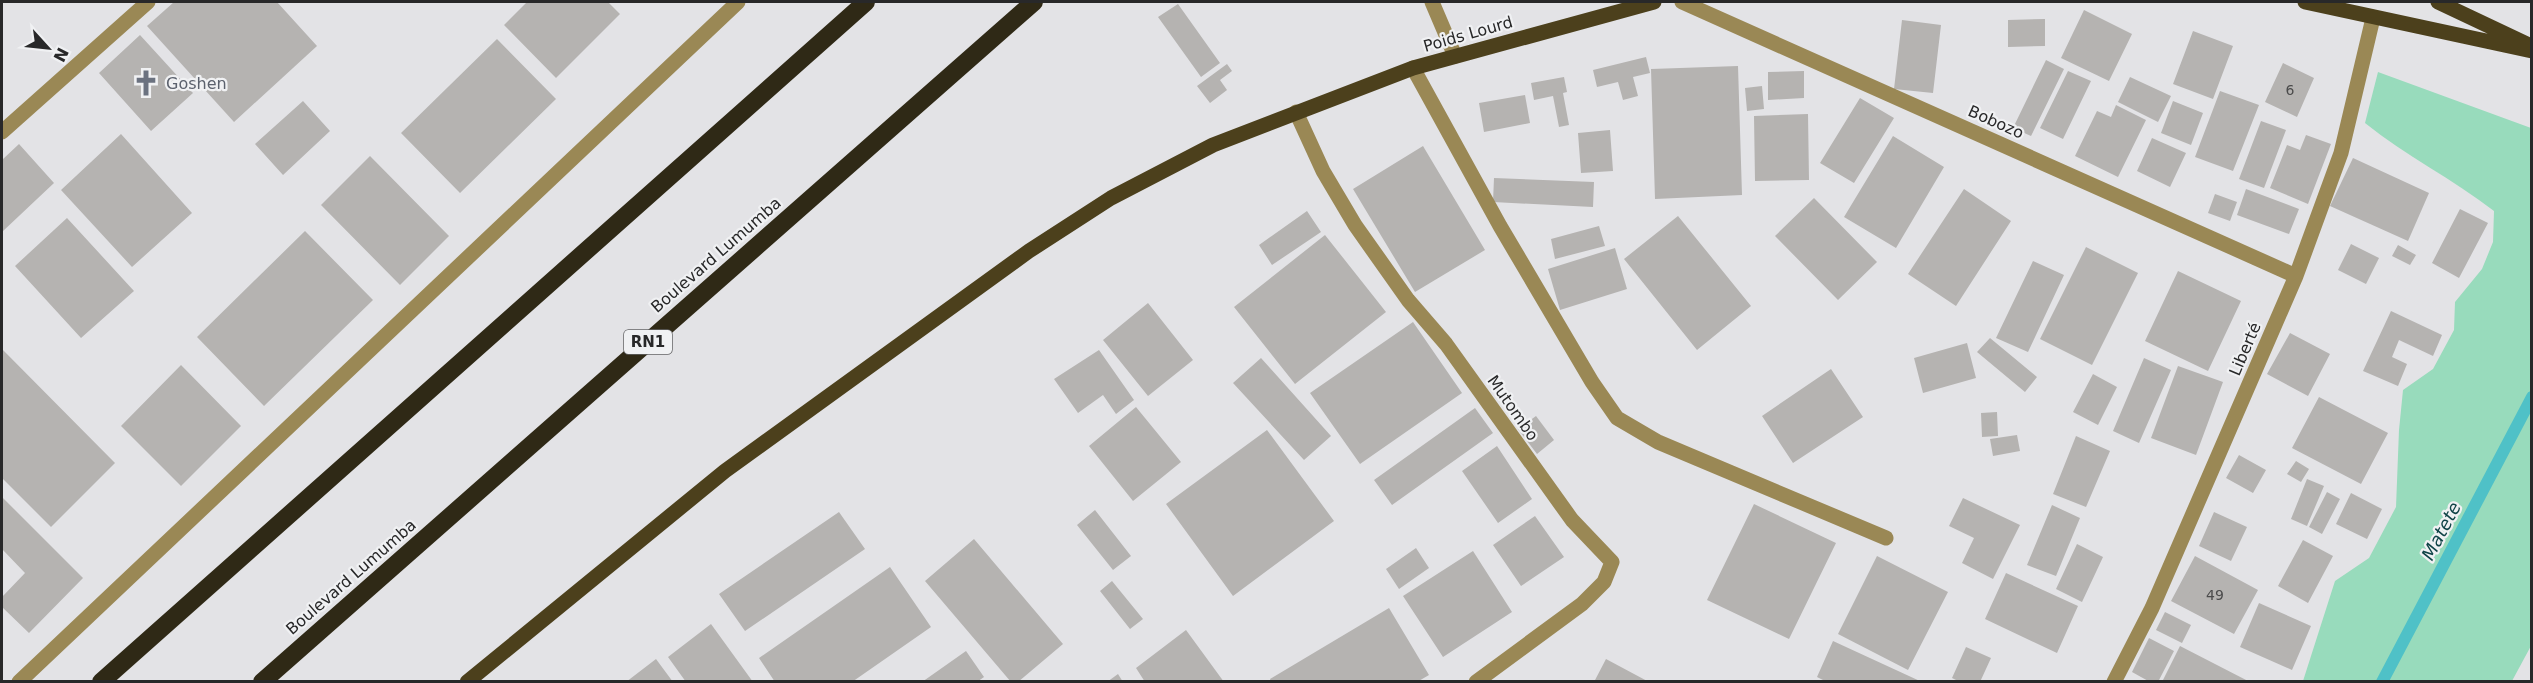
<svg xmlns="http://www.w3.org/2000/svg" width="2533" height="683" font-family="'DejaVu Sans',sans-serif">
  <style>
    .green { fill: #98dbbc }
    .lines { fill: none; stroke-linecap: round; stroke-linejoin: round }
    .stream { stroke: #4fc1c7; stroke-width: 12 }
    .building { fill: #b5b3b1 }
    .minor { stroke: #9a8855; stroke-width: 15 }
    .major { stroke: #4c401c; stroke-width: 15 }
    .highway { stroke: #2f2916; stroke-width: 18 }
    .labels { text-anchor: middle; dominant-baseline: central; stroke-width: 4.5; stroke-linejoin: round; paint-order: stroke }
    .number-label { font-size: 14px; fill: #4b4b4b }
    .shield { fill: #f0f1f3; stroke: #646466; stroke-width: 1.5 }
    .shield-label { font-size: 15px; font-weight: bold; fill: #282829 }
    .street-label { font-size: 16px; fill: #282829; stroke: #f0f1f3 }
    .worship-label { font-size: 16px; fill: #5b616d; stroke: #f0f1f3; text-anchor: start }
    .water-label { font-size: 18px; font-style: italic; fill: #104447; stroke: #f0f1f3 }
  </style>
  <rect width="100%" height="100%" fill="#e3e3e6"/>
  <path class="green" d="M2378,72L2531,128L2532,644L2512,681H2303L2335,581L2369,558L2396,507L2399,430L2403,390L2433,369L2454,330L2455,302L2482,269L2493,242L2494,211C2453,179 2406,156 2365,123Z"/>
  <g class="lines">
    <path class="stream" d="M2382,682L2532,397"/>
  </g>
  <path class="building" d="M174,2H277L317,46L234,122L147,26Z
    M527,2H608L620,14L556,78L504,25Z
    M1178,4L1220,63L1201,77L1158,17Z
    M2084,10L2132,34L2109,81L2061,58Z
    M2045,19V46L2008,47V20Z
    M1902,20L1941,25L1933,93L1894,89Z
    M2193,31L2233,46L2213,99L2173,84Z
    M140,35L193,93L151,131L99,73Z
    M497,39L556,99L460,193L401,133Z
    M1646,57L1650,73L1633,77L1638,96L1623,100L1618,82L1597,87L1593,70Z
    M2046,60L2064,69L2031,136L2013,128Z
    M2283,63L2314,78L2297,117L2265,102Z
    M1227,64L1232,71L1220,80L1227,90L1210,103L1197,86Z
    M1738,66L1742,195L1655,199L1651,69Z
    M1804,71V98L1768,100V72Z
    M2068,71L2091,81L2063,139L2040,128Z
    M1564,77L1567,92L1563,93L1569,125L1559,127L1553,96L1534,100L1531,83Z
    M2130,77L2171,96L2158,122L2118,102Z
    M1762,86L1764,109L1747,111L1745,88Z
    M2220,91L2259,105L2233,171L2195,157Z
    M1525,95L1530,123L1484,132L1479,103Z
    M1860,98L1894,118L1854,183L1820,163Z
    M303,101L330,131L283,175L255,144Z
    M2173,101L2203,113L2191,145L2161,133Z
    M2116,105L2146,120L2118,177L2075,156L2097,111L2111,117Z
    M1808,114L1809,180L1755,181L1754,116Z
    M2261,121L2286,130L2264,188L2239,179Z
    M1610,130L1613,171L1581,173L1578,133Z
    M121,134L192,213L132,267L61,190Z
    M2306,135L2331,144L2308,204L2270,188L2287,145L2300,150Z
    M1893,136L1944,167L1896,248L1844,217Z
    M2152,138L2186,153L2170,187L2137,171Z
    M19,144L54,183L2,232V160Z
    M1423,146L1485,250L1415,292L1353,189Z
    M370,156L449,236L400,285L321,205Z
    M2353,158L2429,193L2408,241L2330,206Z
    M1494,178L1594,182L1593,207L1493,202Z
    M1964,189L2011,221L1956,306L1908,274Z
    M2246,189L2299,209L2289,234L2237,215Z
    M2215,194L2237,202L2230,221L2208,213Z
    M1814,198L1877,262L1838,300L1775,236Z
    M2460,209L2488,223L2459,278L2432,263Z
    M1307,211L1321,232L1272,265L1259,245Z
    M1678,216L1751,306L1697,350L1624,259Z
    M67,218L134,291L81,338L15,266Z
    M1599,226L1605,246L1555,259L1551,239Z
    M305,231L373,300L264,406L197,337Z
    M1325,235L1386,312L1295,384L1234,307Z
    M2351,244L2379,258L2366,284L2338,270Z
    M2398,245L2416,255L2410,265L2392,256Z
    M2086,247L2138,273L2092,365L2040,339Z
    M1615,248L1627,289L1560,310L1548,269Z
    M2033,261L2064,275L2028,352L1996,338Z
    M2178,271L2241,301L2208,371L2145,341Z
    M1148,303L1193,360L1148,396L1103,340Z
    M2391,311L2442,335L2433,356L2399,340L2392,357L2407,364L2398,386L2363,371Z
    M1413,322L1462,393L1360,464L1310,393Z
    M2290,333L2330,354L2308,396L2267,374Z
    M1990,338L2037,377L2025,392L1977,352Z
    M1967,343L1976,378L1923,393L1914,358Z
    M2,349L115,463L51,527L2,478Z
    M1099,350L1134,400L1116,414L1103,395L1078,413L1054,379Z
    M1261,358L1331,436L1304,460L1233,383Z
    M2144,358L2171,370L2139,443L2113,431Z
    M181,365L241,426L181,486L121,426Z
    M2178,366L2223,382L2196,455L2151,438Z
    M1831,369L1863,417L1793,463L1762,416Z
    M2093,374L2117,387L2098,425L2073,412Z
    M2319,397L2388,433L2361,484L2292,448Z
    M1136,407L1181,462L1133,501L1089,446Z
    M1475,408L1493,433L1392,505L1374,480Z
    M1997,412L1998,436L1982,437L1981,413Z
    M1536,416L1554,440L1537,454L1518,429Z
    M1267,430L1334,521L1233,596L1166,504Z
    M2017,435L2020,451L1993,456L1990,439Z
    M2076,436L2110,451L2086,507L2053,494Z
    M1497,446L1532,499L1498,523L1462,471Z
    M2239,455L2266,470L2253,493L2226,478Z
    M2296,461L2309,469L2301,482L2287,474Z
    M2307,479L2324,486L2307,526L2291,519Z
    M2327,492L2340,499L2322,534L2309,527Z
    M2351,493L2382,509L2367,539L2336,524Z
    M2,497L83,578L29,633L2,607V597L25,573L2,549Z
    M1963,498L2020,525L1993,579L1962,563L1974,538L1949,526Z
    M1754,504L1836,543L1789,639L1707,600Z
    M2052,505L2080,518L2056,576L2027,565Z
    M1095,510L1131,556L1113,570L1077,525Z
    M839,512L865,549L745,631L719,594Z
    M2214,512L2247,527L2231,561L2199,546Z
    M1535,516L1564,557L1521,586L1493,545Z
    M974,539L1063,644L1018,682H1011L925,581Z
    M2303,540L2333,556L2308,603L2278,586Z
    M2077,544L2103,557L2082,602L2056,589Z
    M1416,548L1429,568L1399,589L1386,569Z
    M1473,551L1512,612L1443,657L1403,596Z
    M1877,556L1948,592L1908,670L1838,634Z
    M2195,556L2258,590L2234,634L2171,601Z
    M890,567L931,627L852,682H775L759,658Z
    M2006,573L2078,606L2057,653L1985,619Z
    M1112,581L1143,619L1130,629L1100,591Z
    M2259,603L2311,626L2292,670L2240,647Z
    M1389,608L1429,675L1417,682H1271L1270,679Z
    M2165,612L2191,625L2182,643L2156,630Z
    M711,624L753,682H686L668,657Z
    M1186,630L1224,682H1145L1136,668Z
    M2149,638L2174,651L2158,682H2150L2132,672Z
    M1833,641L1922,682H1827L1817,677Z
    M2180,646L2250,682H2162Z
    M1966,647L1991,658L1980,682H1960L1952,678Z
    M966,651L984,677L977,682H922Z
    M656,659L673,682H626Z
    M1606,659L1649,682H1594Z
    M1118,674L1123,682H1107Z"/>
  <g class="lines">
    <path class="minor" d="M1432,2L1455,56
      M1682,2L2296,276
      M1413,68L1500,226L1592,382L1617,418L1658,442L1886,538
      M1296,112L1323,171L1355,225L1408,300L1446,344L1572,520L1612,562L1604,582L1582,604L1476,682
      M2,132L148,2
      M19,682L738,2
      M2114,682L2152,608L2296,276L2341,153L2373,18"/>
    <path class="major" d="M2305,2L2532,51
      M2438,2L2529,45
      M467,682L725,471L1029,251L1111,198L1213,145L1413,68L1654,2"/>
    <path class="highway" d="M101,682L866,2
      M262,682L1034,2"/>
  </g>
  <defs>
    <g id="church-bare" transform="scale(2.07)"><path d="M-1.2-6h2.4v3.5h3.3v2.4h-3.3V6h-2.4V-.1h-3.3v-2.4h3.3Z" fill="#6b7280" stroke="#f0f1f3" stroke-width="2.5" paint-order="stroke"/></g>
  </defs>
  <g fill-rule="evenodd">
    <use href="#church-bare" x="146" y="83"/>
  </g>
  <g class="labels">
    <g class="number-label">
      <text x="2290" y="90">6</text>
      <text x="2215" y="595">49</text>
    </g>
    <rect class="shield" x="624" y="330" width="48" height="24" rx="4.5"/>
    <g class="shield-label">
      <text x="648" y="342">RN1</text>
    </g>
    <g class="street-label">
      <text transform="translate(1468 34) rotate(-16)">Poids Lourd</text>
      <text transform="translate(1996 122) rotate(24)">Bobozo</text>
      <text transform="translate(716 255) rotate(-41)">Boulevard Lumumba</text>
      <text transform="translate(2245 349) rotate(-67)">Liberté</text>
      <text transform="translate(1513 408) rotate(55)">Mutombo</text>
      <text transform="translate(351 577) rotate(-41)">Boulevard Lumumba</text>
    </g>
    <g class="worship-label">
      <text x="166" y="83">Goshen</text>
    </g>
    <g class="water-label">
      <text transform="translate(2441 531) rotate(-62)">Matete</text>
    </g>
  </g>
  <rect width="2533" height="683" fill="none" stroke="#282829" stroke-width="6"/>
  <g transform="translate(48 48) rotate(117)" stroke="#f0f1f3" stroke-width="4.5" paint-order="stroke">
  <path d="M0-4.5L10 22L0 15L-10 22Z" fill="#282829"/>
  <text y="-9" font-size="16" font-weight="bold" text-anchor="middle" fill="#282829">N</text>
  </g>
</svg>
